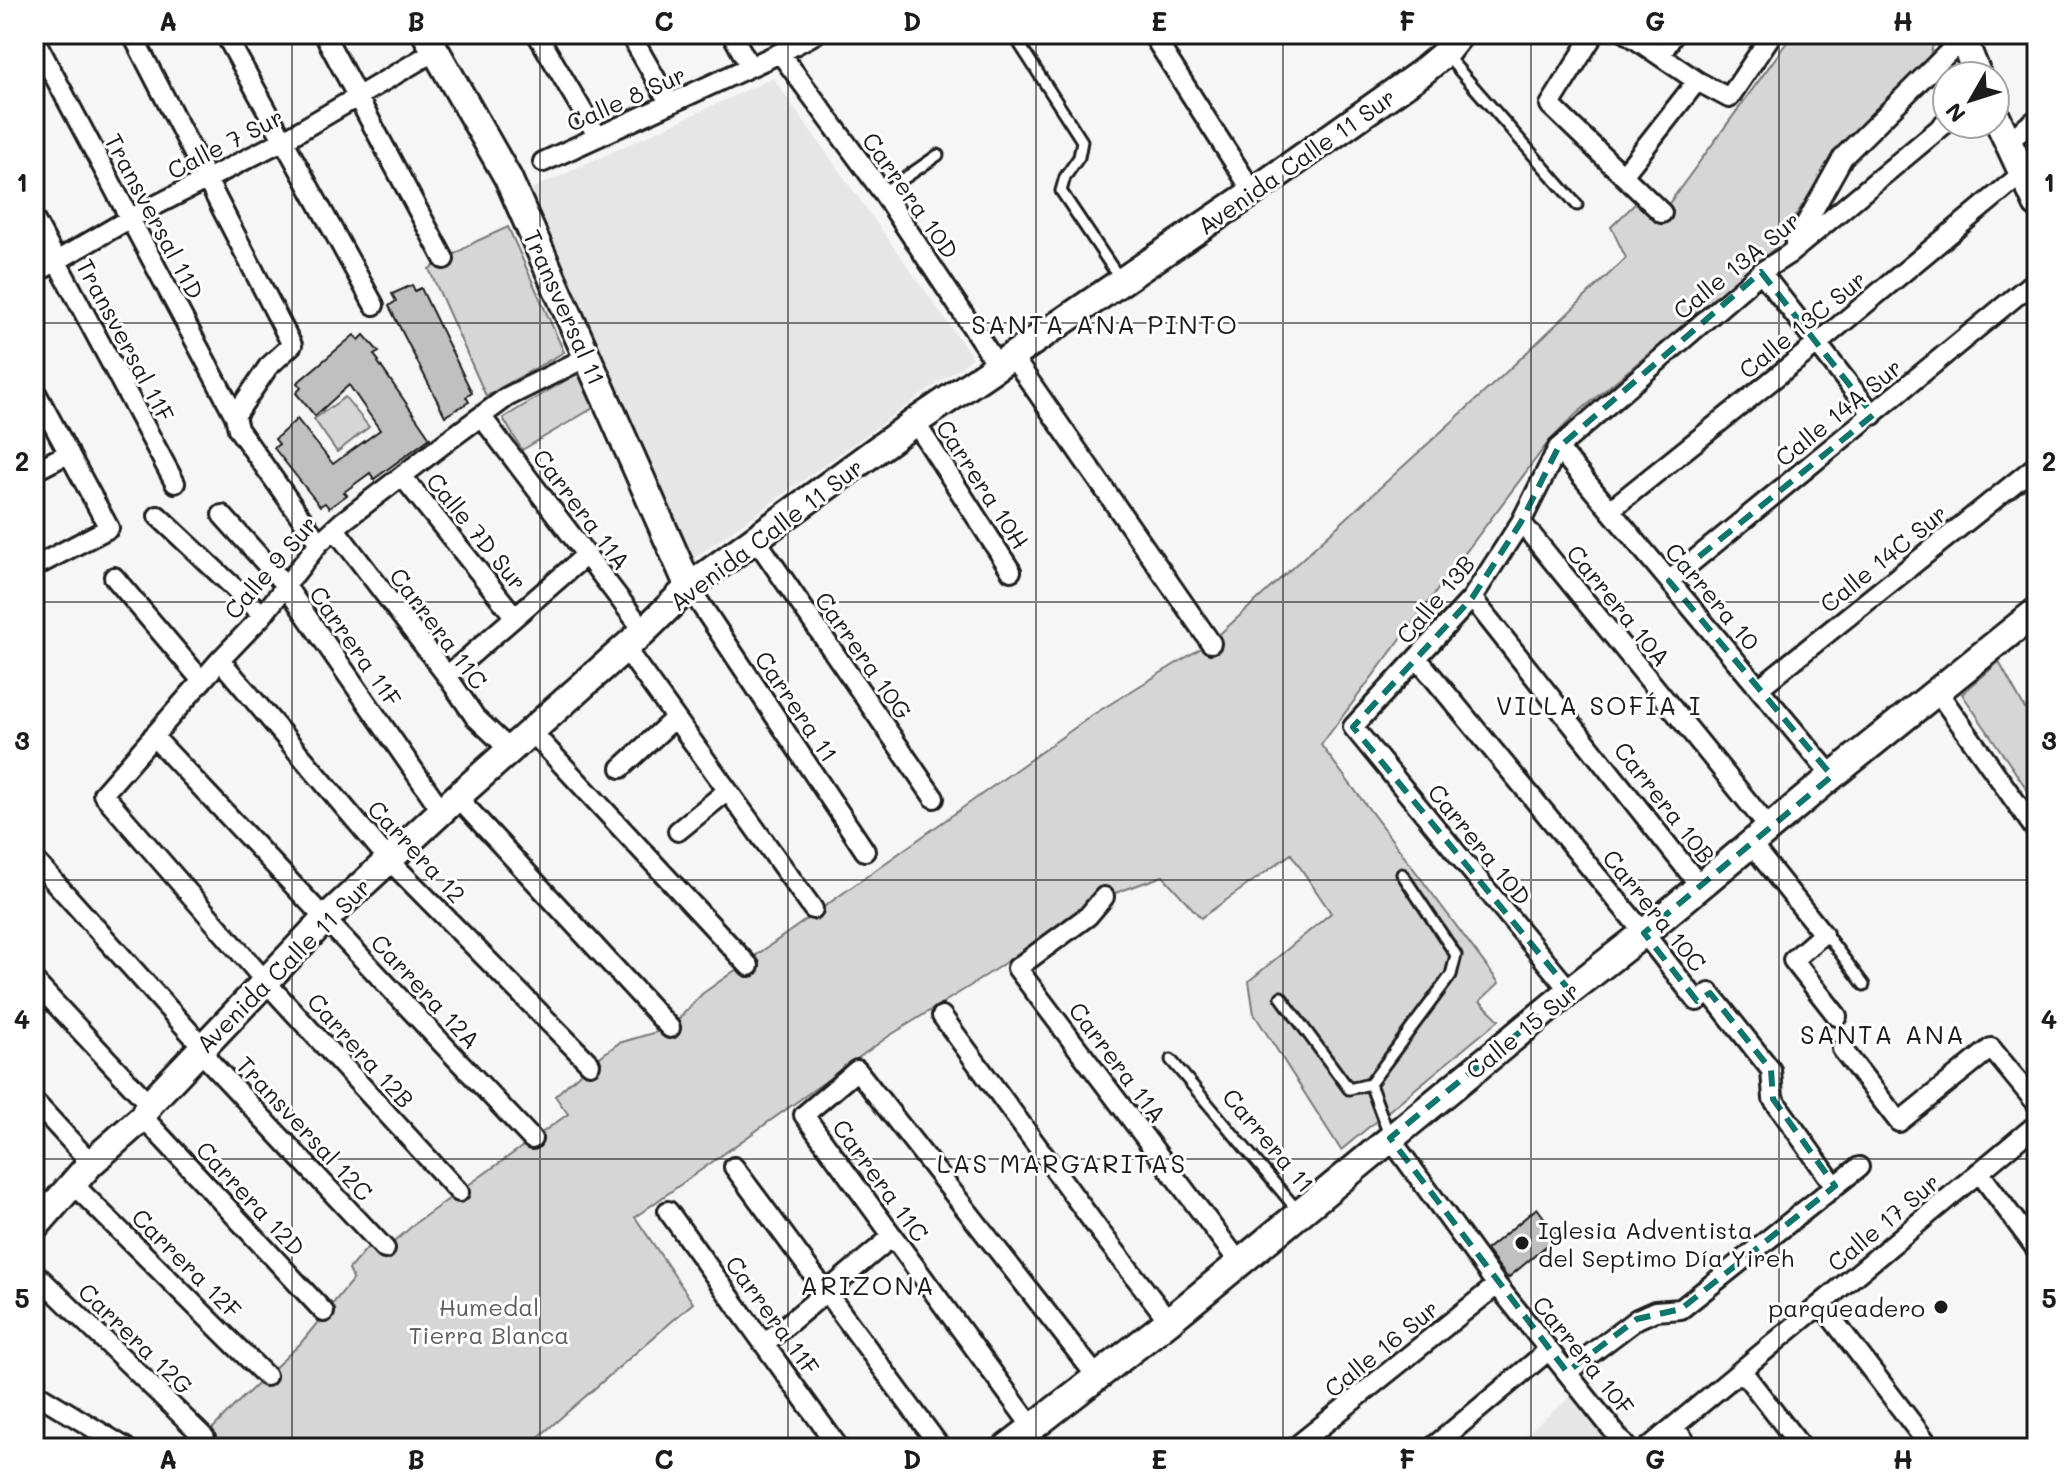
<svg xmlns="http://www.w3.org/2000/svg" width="2071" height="1482" font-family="Mali,sans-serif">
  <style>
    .built { fill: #e6e6e6 }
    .green { fill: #d6d6d6; stroke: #797979; stroke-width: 2 }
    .building { fill: #c0c0c0; stroke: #1c1c1c; stroke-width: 2 }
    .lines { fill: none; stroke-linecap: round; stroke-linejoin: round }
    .lane-casing { stroke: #1c1c1c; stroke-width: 15 }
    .street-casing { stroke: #1c1c1c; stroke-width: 24 }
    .secondary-casing { stroke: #1c1c1c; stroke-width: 32 }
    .lane { stroke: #fff; stroke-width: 9 }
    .street { stroke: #fff; stroke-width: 18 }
    .secondary { stroke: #fff; stroke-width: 26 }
    .marked { fill: none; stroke: #0f766e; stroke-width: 6; stroke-dasharray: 16 10; stroke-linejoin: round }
    .grid { fill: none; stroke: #1c1c1c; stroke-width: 2; stroke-opacity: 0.55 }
    .poi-dot { fill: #1c1c1c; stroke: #fff; stroke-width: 3 }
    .labels { text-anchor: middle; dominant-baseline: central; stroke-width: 6; stroke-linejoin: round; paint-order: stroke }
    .street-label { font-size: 24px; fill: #1c1c1c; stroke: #fff }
    .poi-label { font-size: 24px; fill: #1c1c1c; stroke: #fff; text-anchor: start }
    .park-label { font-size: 24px; fill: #5d5d5d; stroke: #fff }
    .neighbourhood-label { font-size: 26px; letter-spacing: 2px; fill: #1c1c1c; stroke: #fff }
    .neatline { fill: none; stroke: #1c1c1c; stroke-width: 3 }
    .grid-label { font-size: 26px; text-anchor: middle; font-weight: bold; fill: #1c1c1c }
  </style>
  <rect width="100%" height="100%" fill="#f6f6f6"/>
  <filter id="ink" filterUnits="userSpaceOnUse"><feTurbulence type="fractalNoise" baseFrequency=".0125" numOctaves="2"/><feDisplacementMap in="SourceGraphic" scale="16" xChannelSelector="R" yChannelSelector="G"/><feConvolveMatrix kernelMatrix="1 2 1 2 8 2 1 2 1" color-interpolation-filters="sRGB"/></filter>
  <g filter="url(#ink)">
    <path class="built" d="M773,78L973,358L693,559L527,191Z
      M2037,1320V1353L2022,1333Z
      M1574,1394L1618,1448H1510Z"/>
    <path class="green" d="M1793,34H1933L1935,38L1928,62L1839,149L1774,249L1574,416L1547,444L1321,745L1499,983L1480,1001L1499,1020L1341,1150L1254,1014L1249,981L1331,913L1291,854L1201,918L1163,876L1104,897L970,986L889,1036L635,1217L693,1303L526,1448H194L235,1405L300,1344L353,1279L349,1269L367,1248L386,1249L418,1221L568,1114L555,1096L590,1064L619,1043L670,1028L702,994L1094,714L1211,642L1501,377L1626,258L1611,227L1643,196L1662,213Z
      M508,227L564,352L486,396L429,269L477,241Z
      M578,373L593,408L522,450L503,418Z
      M345,397L369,427L337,452L314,419Z
      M1999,662L2025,709L2037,701V804L1962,694Z"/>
    <path class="building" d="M412,285L415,291L421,288L472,393L466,397L469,402L445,416L389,306L396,301L392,294Z
      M354,335L359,340L364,335L379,352L374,355L379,361L378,362L430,438L374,479L370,473L344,492L347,495L329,508L325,503L320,506L274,448L279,444L275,439L297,419L333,464L380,430L349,385L315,416L296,393L301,388L297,383Z
      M1537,1208L1558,1236L1508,1278L1486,1250Z"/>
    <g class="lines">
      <g class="lane-casing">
        <path id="lane" d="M1013,34L1082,141L1079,157L1065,177L1061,191L1120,279
          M1445,54L1577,205
          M883,193L938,155
          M1823,934L1831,941L1864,985
          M1281,997L1349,1089L1370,1084
          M1171,1060L1298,1211
          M1389,1135L1370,1084L1451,975L1456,955L1402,874"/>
      </g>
      <g class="street-casing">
        <path id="street" d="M132,34L292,345L268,367L235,416
          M225,34L374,305
          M324,34L444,259
          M537,34L598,137
          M630,34L670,104
          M732,34L750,67
          M1152,34L1253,192
          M1594,34L1550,105L1662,213
          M1628,34L1697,81L1729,98L1772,34
          M34,38L235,416L238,429L319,543
          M780,53L883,193L998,366
          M1660,56L1674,34
          M2008,141L2037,119
          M543,162L780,53L815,34
          M1624,174L1697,81
          M34,219L175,483
          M1795,243L1843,157L1967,34
          M1761,272L1873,415
          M34,274L129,219L284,140L435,51
          M1012,356L1211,643
          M34,389L109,528L34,567
          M481,416L644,631
          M915,422L1011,571
          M1558,448L1832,776
          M34,471L69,453
          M402,476L515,617
          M1610,510L1817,344L2023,173
          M222,515L285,585L442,811
          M158,516L263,615
          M1521,522L1770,829
          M335,529L447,676L475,717L510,750
          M755,538L934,798
          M114,577L202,681
          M1669,581L2037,279
          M689,587L865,851
          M1472,598L1700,886
          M625,648L813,909
          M1417,658L1644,933L1697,1001L1710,993L1771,1070L1773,1099L1835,1186
          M220,660L389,860L590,1064
          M447,676L586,555
          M1759,688L2037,465
          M1937,691L2037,832
          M531,731L749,966
          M153,736L532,1139
          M621,768L675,718
          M457,797L670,1028
          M678,831L727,791
          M1751,844L1823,934L1793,960L1837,1016
          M34,859L202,1046L209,1061L385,1249
          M1104,897L1088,916L1017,968L1239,1262
          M34,981L149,1104
          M1570,991L1353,727L1472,598L1521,522L1558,448L1761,272L1789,254L1947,122
          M942,1016L1101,1233L1169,1321
          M1842,1049L1899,1122L1991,1048L2037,1104
          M34,1101L91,1163
          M143,1117L324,1312
          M1390,1138L1497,1285L1627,1448
          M734,1167L941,1448
          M1979,1172L2037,1250
          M74,1185L266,1376
          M459,1192L265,981L103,794L220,660L263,615L319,543L342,522L450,439L507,397L587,357
          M668,1211L839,1448
          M34,1272L205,1438
          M1821,1304L1931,1448
          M764,1344L893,1236
          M1742,1371L1802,1448
          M1567,1372L1637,1319L1655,1311L1681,1309L1859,1167
          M34,1392L126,1448
          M1674,1427L1690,1448
          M1033,1428L804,1115L857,1070L1097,1377
          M1294,1448L1497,1285
          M1432,1448L1549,1350
          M1648,1448L2037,1124"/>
      </g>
      <g class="secondary-casing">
        <path id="secondary" d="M426,34L508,178L689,587
          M1961,34L1978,76
          M1995,114L2037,204
          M34,1228L91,1163L143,1117L149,1104L325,919L457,797L644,631L689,587L915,422L1253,192L1421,73L1445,53L1460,34
          M1006,1448L1169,1321L1570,991L1644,933L1832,776L2037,611"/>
      </g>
      <use href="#lane" class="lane"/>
      <use href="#street" class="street"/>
      <use href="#secondary" class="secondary"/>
    </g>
  </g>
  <path class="marked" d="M1761,272L1873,415L1669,581L1832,776L1644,933L1697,1001L1710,993L1771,1070L1773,1099L1835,1186L1681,1309L1637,1319L1567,1372L1390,1138L1570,991L1353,727L1472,598L1521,522L1558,448Z"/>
  <path class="grid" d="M292,34V1448M540,34V1448M788,34V1448M1036,34V1448M1283,34V1448M1531,34V1448M1779,34V1448M34,323H2037M34,602H2037M34,880H2037M34,1159H2037"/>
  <g class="poi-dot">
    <circle cx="1522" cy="1243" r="8"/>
    <circle cx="1941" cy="1307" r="8"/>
  </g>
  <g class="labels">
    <g class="street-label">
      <text transform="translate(626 98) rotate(-24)">Calle 8 Sur</text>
      <text transform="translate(225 143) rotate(-27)">Calle 7 Sur</text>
      <text transform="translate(1296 161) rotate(-35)">Avenida Calle 11 Sur</text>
      <text transform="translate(911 195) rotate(55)">Carrera 10D</text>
      <text transform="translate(155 216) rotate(62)">Transversal 11D</text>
      <text transform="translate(1736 265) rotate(-39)">Calle 13A Sur</text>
      <text transform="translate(565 307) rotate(66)">Transversal 11</text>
      <text transform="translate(1802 324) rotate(-39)">Calle 13C Sur</text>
      <text transform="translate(126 340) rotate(62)">Transversal 11F</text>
      <text transform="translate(1838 412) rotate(-39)">Calle 14A Sur</text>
      <text transform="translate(983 484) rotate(57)">Carrera 10H</text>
      <text transform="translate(582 509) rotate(53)">Carrera 11A</text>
      <text transform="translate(477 531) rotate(51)">Calle 7D Sur</text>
      <text transform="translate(766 534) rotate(-37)">Avenida Calle 11 Sur</text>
      <text transform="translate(1883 558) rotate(-39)">Calle 14C Sur</text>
      <text transform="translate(270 567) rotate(-49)">Calle 9 Sur</text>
      <text transform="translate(1713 596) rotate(50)">Carrera 10</text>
      <text transform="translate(1435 599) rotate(-50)">Calle 13B</text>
      <text transform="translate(1619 605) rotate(51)">Carrera 10A</text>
      <text transform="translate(439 628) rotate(53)">Carrera 11C</text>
      <text transform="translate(356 646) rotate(55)">Carrera 11F</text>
      <text transform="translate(864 655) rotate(55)">Carrera 10G</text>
      <text transform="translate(797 706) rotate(56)">Carrera 11</text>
      <text transform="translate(1665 802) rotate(52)">Carrera 10B</text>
      <text transform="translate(1480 844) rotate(51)">Carrera 10D</text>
      <text transform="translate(417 851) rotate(47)">Carrera 12</text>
      <text transform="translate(1655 910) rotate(51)">Carrera 10C</text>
      <text transform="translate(283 965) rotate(-45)">Avenida Calle 11 Sur</text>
      <text transform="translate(426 991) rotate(47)">Carrera 12A</text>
      <text transform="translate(1522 1030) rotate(-39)">Calle 15 Sur</text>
      <text transform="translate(361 1050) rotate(48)">Carrera 12B</text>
      <text transform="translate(1118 1062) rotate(53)">Carrera 11A</text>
      <text transform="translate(305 1128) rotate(47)">Transversal 12C</text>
      <text transform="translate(1269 1140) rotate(50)">Carrera 11</text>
      <text transform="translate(881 1180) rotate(54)">Carrera 11C</text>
      <text transform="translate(251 1198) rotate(47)">Carrera 12D</text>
      <text transform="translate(1883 1222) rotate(-40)">Calle 17 Sur</text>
      <text transform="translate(187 1263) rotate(45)">Carrera 12F</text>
      <text transform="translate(773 1315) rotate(54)">Carrera 11F</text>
      <text transform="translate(136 1338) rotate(44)">Carrera 12G</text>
      <text transform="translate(1381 1348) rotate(-39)">Calle 16 Sur</text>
      <text transform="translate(1584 1355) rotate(51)">Carrera 10F</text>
    </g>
    <g class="poi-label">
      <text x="1538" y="1229">Iglesia Adventista<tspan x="1538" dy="28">del Septimo Día Yireh</tspan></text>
      <text x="1925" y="1307" text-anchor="end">parqueadero</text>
    </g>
    <g class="park-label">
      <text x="489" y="1306">Humedal<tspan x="489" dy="28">Tierra Blanca</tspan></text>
    </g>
    <g class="neighbourhood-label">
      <text x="1105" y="324">SANTA ANA PINTO</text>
      <text x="1599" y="705">VILLA SOFÍA I</text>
      <text x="1883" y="1034">SANTA ANA</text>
      <text x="1062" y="1163">LAS MARGARITAS</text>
      <text x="868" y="1285">ARIZONA</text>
    </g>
  </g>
  <rect width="2071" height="1482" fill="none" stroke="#fff" stroke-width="88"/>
  <g transform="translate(1971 100) rotate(231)"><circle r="38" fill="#ffffff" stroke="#a4a4a4" stroke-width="2"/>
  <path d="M0-6L14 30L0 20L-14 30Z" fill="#1c1c1c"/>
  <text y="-12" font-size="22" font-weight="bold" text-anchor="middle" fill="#1c1c1c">N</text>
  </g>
  <rect x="44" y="44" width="1983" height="1394" class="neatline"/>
  <g class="grid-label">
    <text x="168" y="31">A</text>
    <text x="416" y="31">B</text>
    <text x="664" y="31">C</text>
    <text x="912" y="31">D</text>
    <text x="1159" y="31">E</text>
    <text x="1407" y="31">F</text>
    <text x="1655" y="31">G</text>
    <text x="1903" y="31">H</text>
    <text x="22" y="192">1</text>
    <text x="2049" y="192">1</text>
    <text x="22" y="471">2</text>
    <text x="2049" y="471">2</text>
    <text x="22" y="750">3</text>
    <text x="2049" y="750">3</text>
    <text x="22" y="1029">4</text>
    <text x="2049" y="1029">4</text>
    <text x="22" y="1308">5</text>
    <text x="2049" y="1308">5</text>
    <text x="168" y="1469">A</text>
    <text x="416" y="1469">B</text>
    <text x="664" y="1469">C</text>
    <text x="912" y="1469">D</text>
    <text x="1159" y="1469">E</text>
    <text x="1407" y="1469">F</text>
    <text x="1655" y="1469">G</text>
    <text x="1903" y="1469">H</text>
  </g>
</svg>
